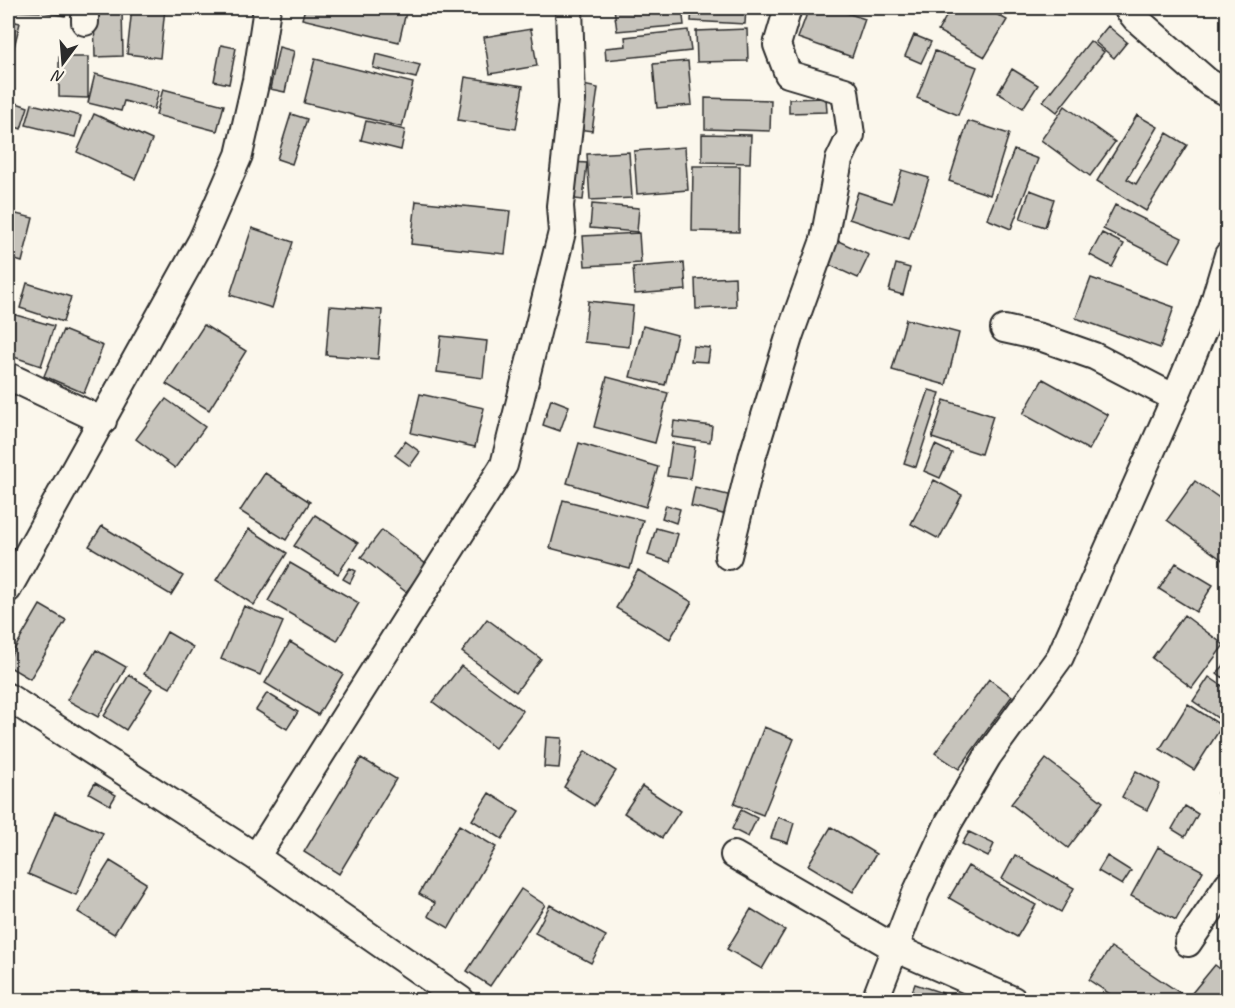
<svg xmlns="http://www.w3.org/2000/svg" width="1235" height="1008" font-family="Caveat,sans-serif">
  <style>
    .building { fill: #c7c4bc; stroke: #2b2b2b; stroke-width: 1.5 }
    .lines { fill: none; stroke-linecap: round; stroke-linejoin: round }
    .street-casing { stroke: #2b2b2b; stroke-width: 30 }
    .street { stroke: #fbf7ec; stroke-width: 26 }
  </style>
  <rect width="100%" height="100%" fill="#fbf7ec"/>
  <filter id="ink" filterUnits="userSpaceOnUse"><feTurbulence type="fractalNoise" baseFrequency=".0167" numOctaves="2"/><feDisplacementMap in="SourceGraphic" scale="12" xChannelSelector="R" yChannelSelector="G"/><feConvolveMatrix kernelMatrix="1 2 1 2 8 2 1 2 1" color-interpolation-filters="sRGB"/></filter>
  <g filter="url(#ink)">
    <path class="building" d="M8,8H40V12L8,11Z
      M44,8H67L65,16L43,12Z
      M132,8H165L160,58L127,54Z
      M305,8H407L399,42L302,19Z
      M435,8H490L436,13Z
      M614,8H682L684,25L617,31Z
      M692,8H746L745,24L691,21Z
      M809,8H832L865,19L852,57L798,38Z
      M850,8H870L868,13Z
      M951,8H985L1007,20L985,57L938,31Z
      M94,9H122L123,56L95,57Z
      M8,20L20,23L8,71Z
      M1108,26L1127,42L1114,58L1095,42Z
      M531,29L537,66L490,74L484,37Z
      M747,29L748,61L697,62L696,31Z
      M688,30L691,51L606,60L605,48L626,46L625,37Z
      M914,35L931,42L921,63L905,56Z
      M1090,41L1104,52L1057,112L1043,101Z
      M221,45L236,48L229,84L214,81Z
      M279,47L294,51L285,92L270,89Z
      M935,51L977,67L958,115L917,98Z
      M376,54L420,65L416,78L373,68Z
      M59,57H88V98L59,97Z
      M315,59L413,83L402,127L304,103Z
      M688,61L692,105L657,108L653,64Z
      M1012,69L1038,85L1023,108L998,93Z
      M95,74L159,91L154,109L124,101L121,111L88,103Z
      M465,77L523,86L516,129L458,120Z
      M578,84L598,88L592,131L571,128Z
      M163,89L224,105L217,131L156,115Z
      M705,98L771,100L770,131L705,129Z
      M826,98L827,112L789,113V99Z
      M8,100L28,107L21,129L8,124Z
      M32,104L81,116L75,137L26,125Z
      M1065,106L1115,142L1090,176L1041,140Z
      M94,114L152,140L135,179L77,152Z
      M291,114L307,119L292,164L277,159Z
      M1137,115L1158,127L1127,179L1136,184L1167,133L1187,145L1146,211L1097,181Z
      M366,121L405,130L401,150L361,140Z
      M968,121L1009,134L990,195L949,181Z
      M702,134L751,135L750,163L702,162Z
      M685,147L688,190L637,194L634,151Z
      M1014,150L1038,159L1011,229L987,219Z
      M629,152L632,198L590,200L587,154Z
      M571,162L587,163L583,200L567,198Z
      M693,166H740L739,232L692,231Z
      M902,170L929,178L909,239L849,219L858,192L892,203Z
      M1030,190L1054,199L1045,227L1020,219Z
      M416,201L510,211L505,254L411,244Z
      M592,204L639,208L637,232L590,228Z
      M1115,205L1182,238L1169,262L1103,229Z
      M8,212L33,218L22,262L8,258Z
      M252,228L293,242L272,308L230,295Z
      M639,233L641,263L585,266L583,236Z
      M1102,233L1124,244L1112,267L1090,255Z
      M834,239L869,255L858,278L823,262Z
      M684,263L686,290L635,294L633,267Z
      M896,264L910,268L903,295L889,291Z
      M735,277L736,307L696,309L695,279Z
      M1091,278L1174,307L1160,348L1076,318Z
      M27,283L71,297L63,322L20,308Z
      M588,301L633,306L629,347L584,342Z
      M330,306L382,310L378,359L326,355Z
      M9,313L54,326L41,366L8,355Z
      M906,319L959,333L946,385L892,370Z
      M204,325L246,351L209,410L166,384Z
      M643,326L677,335L665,385L630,377Z
      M63,330L103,346L84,393L44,376Z
      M441,336L487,341L483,378L437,372Z
      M693,346L710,348L708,362L691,361Z
      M607,377L668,393L655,443L594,427Z
      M1043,379L1108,415L1089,450L1023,414Z
      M929,390L940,393L916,467L904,463Z
      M8,393L14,395L8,421Z
      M420,394L484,408L475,447L411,433Z
      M166,399L205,427L175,468L136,439Z
      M551,399L569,406L560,431L543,425Z
      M944,400L993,416L981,454L932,438Z
      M674,421L712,426L710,442L672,437Z
      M405,441L420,452L410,466L395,455Z
      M579,443L658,467L646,507L567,483Z
      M672,443L695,447L690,479L667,476Z
      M935,445L952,453L940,478L924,471Z
      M265,473L310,502L286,540L240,511Z
      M934,480L962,495L939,539L911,524Z
      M1195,481L1228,504V564L1167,520Z
      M695,487L736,497L731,516L691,506Z
      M563,500L643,520L630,569L550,548Z
      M666,505L680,509L676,523L662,518Z
      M315,515L358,543L338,574L294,546Z
      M102,526L183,576L171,595L89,546Z
      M656,528L678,534L670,562L648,555Z
      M249,529L287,553L254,605L216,580Z
      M382,530L427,565L406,592L361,557Z
      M290,563L359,603L337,641L268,601Z
      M1176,563L1213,585L1196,612L1159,589Z
      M350,568L356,571L350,583L343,579Z
      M638,570L692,602L670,639L616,608Z
      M40,605L66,620L30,679L8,666V660Z
      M244,606L283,622L260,675L221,659Z
      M1184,615L1224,645L1192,688L1152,658Z
      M487,619L541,659L516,692L462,652Z
      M167,632L193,647L170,688L144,674Z
      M290,642L343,674L318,715L265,683Z
      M96,650L126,667L98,717L67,700Z
      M1228,661V682L1217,673Z
      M461,666L523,711L495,748L433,702Z
      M129,675L152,689L126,730L104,716Z
      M1209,677L1228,690V725L1193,701Z
      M989,679L1012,696L959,769L935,753Z
      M267,693L298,712L287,729L256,710Z
      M1188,704L1222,726L1194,770L1160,749Z
      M764,727L794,739L763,815L734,804Z
      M546,737L562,738L559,768L544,767Z
      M585,751L616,771L594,806L564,787Z
      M361,758L396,779L339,874L304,852Z
      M1046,759L1103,802L1068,848L1011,804Z
      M1136,771L1160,784L1147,810L1122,797Z
      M1228,775V799L1217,793Z
      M95,783L116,795L110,805L89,793Z
      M642,786L680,811L662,838L624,813Z
      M489,793L519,812L502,839L472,820Z
      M1185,806L1198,814L1185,837L1172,829Z
      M741,810L757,818L748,837L732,829Z
      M55,812L103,833L76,895L28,874Z
      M778,817L794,823L788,843L771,838Z
      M459,825L496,847L449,928L428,916L435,903L419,894Z
      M831,827L876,854L853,892L808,865Z
      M969,832L994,844L988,857L962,844Z
      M1158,847L1203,871L1176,920L1131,896Z
      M1015,855L1074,888L1061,912L1002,879Z
      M1107,856L1131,871L1122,885L1098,871Z
      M110,861L146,883L114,934L78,912Z
      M968,866L1036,905L1017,937L949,898Z
      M521,889L545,905L490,986L467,971Z
      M550,905L606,936L591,963L535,933Z
      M751,909L785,930L762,969L727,949Z
      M1111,947L1183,995L1179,1000H1119L1089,980Z
      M1215,965L1228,975V1000H1201L1192,993Z
      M915,984L961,999V1000H909Z"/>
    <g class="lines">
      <g class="street-casing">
        <path id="street" d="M85,8V22
          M1127,8L1136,19L1208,82L1228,93
          M1004,329L1040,337L1094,356L1175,398
          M8,376L103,421
          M728,556L752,458L790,334L824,240L839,160L851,135L845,91L788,74L777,45L788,8
          M8,589L202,240L239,155L256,80L267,8
          M8,697L256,857L461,1000
          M734,855L895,948L1013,1000
          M256,857L504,465L562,232L560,206L572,100L569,8
          M1188,943L1228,884
          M875,1000L916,893L949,822L988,756L1060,657L1175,398L1212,309L1228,255"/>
      </g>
      <use href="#street" class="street"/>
    </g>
  </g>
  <rect width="1235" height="1008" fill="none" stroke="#fbf7ec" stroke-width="30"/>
  <rect x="15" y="15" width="1205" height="978" fill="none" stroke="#2b2b2b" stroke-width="2" filter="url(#ink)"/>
  <g transform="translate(63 63) rotate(196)" stroke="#fbf7ec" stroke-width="4.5" paint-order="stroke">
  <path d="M0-4.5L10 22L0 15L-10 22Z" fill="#2b2b2b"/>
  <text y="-9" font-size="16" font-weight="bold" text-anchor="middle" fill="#2b2b2b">N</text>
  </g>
</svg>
